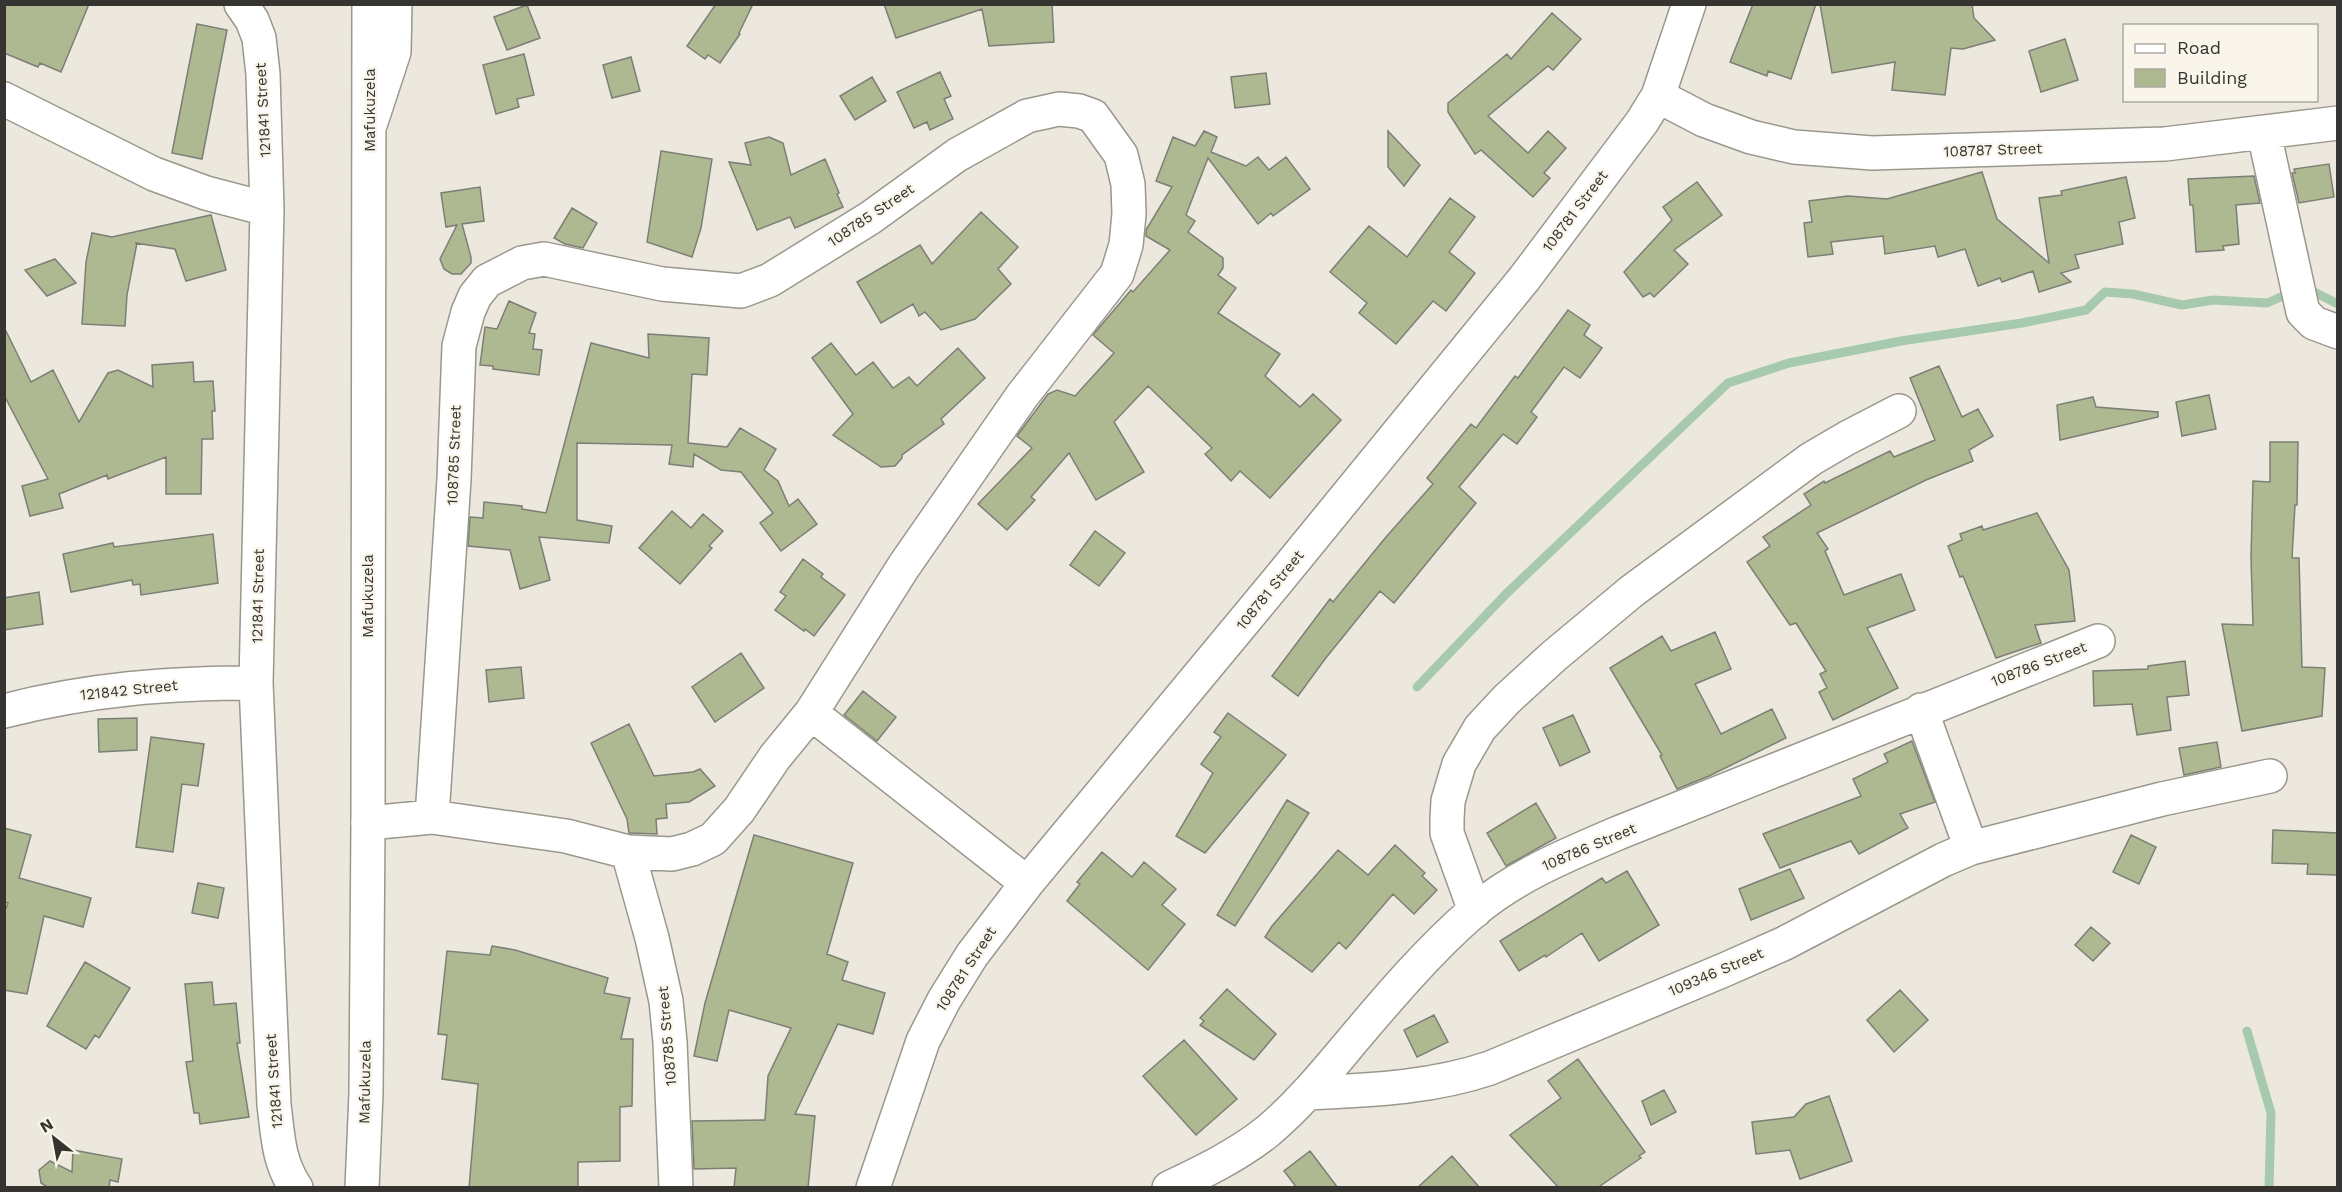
<svg xmlns="http://www.w3.org/2000/svg" width="2342" height="1192" font-family="'Work Sans',sans-serif">
  <style>
    .lines { fill: none; stroke-linecap: round; stroke-linejoin: round }
    .stream { stroke: #a7caae; stroke-width: 9 }
    .building { fill: #aeb992; stroke: #7c7f75; stroke-width: 1.5 }
    .minor-casing { stroke: #9a978c; stroke-width: 36 }
    .major-casing { stroke: #9a978c; stroke-width: 36 }
    .minor { stroke: #fff; stroke-width: 33 }
    .major { stroke: #fff; stroke-width: 33 }
    .labels { text-anchor: middle; dominant-baseline: central; stroke-width: 4.5; stroke-linejoin: round; paint-order: stroke }
    .street-label { font-size: 15px; fill: #363430; stroke: #f9f5ea }
  </style>
  <rect width="100%" height="100%" fill="#ece8dd"/>
  <g class="lines">
    <path class="stream" d="M1417,687L1506,594L1728,383L1789,363L1901,341L2022,323L2086,310L2105,292L2133,294L2182,305L2213,300L2267,303L2283,296L2310,290L2338,304
      M2247,1031L2271,1113L2269,1188"/>
  </g>
  <path class="building" d="M4,4H89L61,72L40,63L38,67L4,53Z
    M716,4H753L739,33L740,34L720,63L708,55L705,59L687,46Z
    M884,4H1052L1054,42L989,46L982,9L896,38Z
    M1753,4H1816L1791,79L1768,71L1767,76L1730,62Z
    M1820,4H1972L1974,18L1995,40L1963,49L1951,48L1945,95L1892,90L1895,62L1832,73Z
    M527,5L540,38L507,50L494,17Z
    M1552,13L1581,39L1553,70L1548,66L1488,116L1528,153L1548,131L1566,148L1544,173L1550,178L1533,197L1481,150L1475,154L1448,112V103L1507,54L1511,59Z
    M197,24L227,30L202,159L172,153Z
    M2065,39L2078,80L2041,92L2029,51Z
    M524,54L534,95L517,99L519,107L496,114L483,65Z
    M631,57L640,91L612,98L603,65Z
    M940,72L951,96L944,99L953,119L930,130L927,122L914,128L897,92Z
    M1266,73L1270,104L1235,108L1231,77Z
    M872,77L886,101L855,120L840,96Z
    M1204,131L1217,137L1211,152L1246,166L1258,157L1269,170L1286,157L1310,189L1273,216L1271,213L1258,224L1208,158L1186,215L1195,221L1188,232L1223,258V268L1218,275L1236,288L1218,313L1280,354L1265,376L1300,407L1313,394L1341,420L1270,498L1240,471L1231,481L1205,454L1212,448L1148,386L1114,422L1144,472L1096,500L1069,453L1031,497L1035,500L1007,530L978,504L1032,448L1017,436L1048,394L1057,390L1075,396L1114,353L1093,335L1131,290L1133,292L1170,250L1146,236V230L1172,187L1156,181L1173,137L1195,146Z
    M1388,131L1420,165L1404,186L1388,167Z
    M769,137L783,143L791,175L825,159L839,193L837,194L843,207L795,228L790,217L757,230L729,162L751,165L745,143Z
    M661,151L712,159L701,228L692,257L647,242Z
    M2329,164L2334,197L2299,203L2292,173H2295L2294,169Z
    M1982,172L1997,219L2049,263L2039,198L2062,195L2061,191L2126,177L2135,218L2119,222L2123,244L2075,255L2079,268L2061,273L2071,282L2039,292L2033,271L2002,282L2000,278L1978,286L1965,249L1938,257L1935,246L1885,254L1883,236L1831,242L1833,254L1808,257L1804,223L1812,222L1809,201L1848,196L1887,199Z
    M2254,176L2260,203L2236,205L2239,244L2223,246L2224,250L2196,252L2193,205H2190L2188,179Z
    M1697,182L1722,215L1674,250L1688,264L1654,297L1650,293L1643,297L1624,272L1672,220L1663,207Z
    M480,187L484,221L462,224L471,257V263L461,274H452L444,269L440,259L457,225L446,227L441,193Z
    M1450,198L1475,217L1449,252L1475,273L1446,311L1433,301L1396,344L1359,313L1367,303L1330,272L1369,226L1407,257Z
    M572,208L597,223L583,248L565,244L554,238Z
    M981,212L1018,247L998,269L1011,284L975,319L941,330L925,312L919,316L913,304L881,323L857,282L920,245L932,264Z
    M211,215L226,270L186,281L175,249L135,243H137L127,295L125,326L82,324L86,262L92,233L112,237Z
    M55,259L76,283L47,296L25,270Z
    M509,301L536,313L529,333L535,334L533,349L542,350L539,375L493,369V366L480,365L485,327L497,329Z
    M1568,310L1590,325L1584,335L1602,348L1580,378L1564,367L1531,412L1537,417L1517,444L1503,434L1459,487L1476,503L1394,603L1380,591L1325,659L1298,696L1272,676L1330,599L1333,602L1386,537L1433,484L1427,478L1471,424L1476,428L1515,376L1518,378Z
    M4,327L31,382L53,370L79,422L108,373L118,370L153,387L152,365L193,362L194,382L213,381L215,411H212L213,439H202L201,494H166V457L108,479L107,475L59,494L63,508L30,516L22,486L48,479L4,395Z
    M648,334L709,338L707,375L692,374L688,443L727,447L740,428L776,449L764,470L778,481L789,506L798,499L817,524L781,551L760,523L773,513L741,472L721,470L694,454L693,467L669,464L672,445L577,443V520L612,526L609,543L539,537L550,580L520,589L510,550L468,546L470,517L483,518L484,502L522,506V509L546,513L591,343L649,358Z
    M831,343L856,375L873,362L893,388L909,377L917,386L958,348L985,378L941,419L944,424L902,455V458L895,466L881,467L833,435L853,414L812,358Z
    M1939,366L1962,417L1978,409L1993,436L1969,450L1973,461L1926,480L1817,533L1828,549L1825,551L1844,595L1901,574L1915,610L1867,628L1898,688L1833,720L1819,692L1827,688L1820,674L1826,671L1796,623L1790,625L1747,562L1770,546L1763,537L1811,505L1804,494L1824,481L1825,483L1890,451L1894,457L1935,440L1910,378Z
    M2209,395L2216,429L2182,436L2176,402Z
    M2093,397L2096,407L2158,412V417L2060,440L2057,405Z
    M2270,442H2298L2297,505H2295L2292,558H2299L2302,667L2325,668L2322,716L2242,731L2222,624L2253,625L2251,558L2253,481L2270,482Z
    M672,511L691,528L703,514L723,531L709,546L712,548L680,584L639,548Z
    M2037,513L2069,570L2075,621L2035,625L2041,643L1996,658L1963,576L1960,577L1948,546L1962,540L1960,534L1982,526L1983,530Z
    M1095,531L1125,553L1099,586L1070,565Z
    M213,534L218,583L141,595L140,584L133,585L132,580L71,592L63,554L113,543L114,547Z
    M803,559L823,574L821,577L845,595L814,636L805,629L804,631L775,610L786,596L780,592Z
    M39,592L43,624L4,630V598Z
    M1715,632L1731,669L1695,684L1721,734L1772,709L1786,738L1709,776L1677,789L1660,756L1662,755L1610,668L1662,636L1671,651Z
    M741,653L764,688L715,722L692,687Z
    M2185,661L2189,695L2167,697L2171,730L2137,735L2132,704L2094,706L2093,671L2148,669V666Z
    M521,667L524,698L489,702L486,670Z
    M863,691L896,717L877,741L844,715Z
    M1228,713L1286,755L1205,853L1176,836L1213,773L1201,764L1221,737L1214,732Z
    M1573,715L1590,752L1560,766L1543,728Z
    M137,718V750L99,752L98,719Z
    M629,724L654,776L693,772L700,769L715,786L689,802L666,804L667,818L656,819L657,834L629,833L627,819L591,743Z
    M151,737L204,744L198,786L182,784L173,852L136,847Z
    M1912,741L1935,802L1900,814L1908,828L1859,854L1851,841L1780,868L1763,834L1861,796L1853,779L1888,762L1884,754Z
    M2217,742L2221,767L2184,775L2179,748Z
    M1287,800L1309,813L1235,926L1217,915Z
    M1536,803L1556,838L1506,866L1487,833Z
    M4,828L31,835L19,878L91,898L83,927L44,916L27,994L4,990V913L8,903L4,902Z
    M2273,830L2337,833V875L2307,874L2308,864L2272,863Z
    M754,835L853,863L827,954L848,962L842,980L885,993L873,1034L838,1024L795,1114L815,1116L808,1188H734L736,1168L694,1169L692,1121L765,1120L768,1076L791,1028L729,1010L717,1061L694,1056L705,1003Z
    M2131,835L2156,847L2139,884L2113,872Z
    M1395,845L1425,873L1422,876L1437,890L1414,914L1393,894L1346,949L1339,942L1312,972L1265,937L1272,926L1338,850L1368,875Z
    M1102,852L1132,877L1144,862L1176,889L1162,905L1185,924L1148,970L1067,901L1080,884L1077,882Z
    M1790,869L1804,898L1751,920L1739,889Z
    M1627,871L1659,925L1599,961L1582,933L1546,957L1545,955L1519,971L1500,941L1602,878L1606,883Z
    M198,883L224,888L218,918L192,913Z
    M2091,927L2110,943L2093,961L2075,945Z
    M492,946L515,950L608,978L604,993L630,998L621,1039H633L632,1106L620,1107V1161L578,1162V1188H469L478,1084L442,1079L447,1035L438,1034L447,951L490,955Z
    M85,962L130,988L99,1038L95,1035L86,1049L47,1026Z
    M212,982L214,1005L236,1003L240,1043H237L249,1117L200,1124L199,1113H194L186,1062L193,1061L185,984Z
    M1227,989L1276,1034L1254,1060L1200,1025L1204,1021L1200,1018Z
    M1900,990L1928,1020L1894,1052L1867,1020Z
    M1434,1015L1448,1042L1417,1057L1404,1030Z
    M1184,1040L1237,1099L1196,1135L1143,1076Z
    M1578,1059L1645,1152L1639,1156L1641,1158L1597,1188H1559L1510,1135L1561,1098L1548,1081Z
    M1664,1090L1676,1112L1651,1125L1642,1101Z
    M1829,1096L1852,1161L1800,1179L1790,1150L1756,1154L1752,1122L1794,1117L1806,1104Z
    M73,1150L122,1159L118,1182L110,1180L109,1188H49L41,1183L39,1170L50,1161L72,1172Z
    M1310,1151L1338,1188H1297L1284,1171Z
    M1452,1156L1480,1188H1417Z"/>
  <g class="lines">
    <g class="minor-casing">
      <path id="minor" d="M241,4L252,20L259,38L263,74L267,209L256,683L274,1105C278,1136 278,1161 296,1188
        M1658,96L1704,120L1751,137L1794,147L1872,153L2165,144L2338,123
        M4,99L154,174L206,193L267,209
        M371,122L394,52L395,4
        M2264,133L2303,312L2314,323L2338,332
        M4,711C90,689 168,683 256,683
        M432,817L454,479L459,346L468,312L475,296L487,281L522,263L544,259L662,284L741,291L770,280L799,262L870,218L957,155L1027,116L1059,109L1079,111L1093,116L1121,155L1128,184L1129,214L1126,245L1117,274L1022,396L904,566L811,713L1027,883
        M368,823L432,817L566,836L628,852L672,854L692,849L713,839L739,810L775,757L811,713
        M1971,848L2162,799L2270,776
        M628,852L652,938L666,1001L670,1042L676,1188
        M1475,911L1447,833V819L1448,801L1459,764L1480,728L1507,699L1554,656L1632,591L1811,459L1847,438L1899,411
        M1308,1093C1370,1090 1431,1088 1490,1068L1724,970L1785,943L1943,860L1971,848L1921,710
        M873,1188L923,1041L944,1000L972,955L1027,883L1279,579L1524,279L1642,122L1658,96L1689,4
        M1169,1188C1203,1172 1238,1155 1268,1131C1300,1104 1326,1072 1352,1041C1390,996 1429,950 1474,911C1517,875 1567,855 1618,833L2098,641"/>
    </g>
    <g class="major-casing">
      <path id="major" d="M362,1188L366,1093L368,823L369,4"/>
    </g>
    <use href="#minor" class="minor"/>
    <use href="#major" class="major"/>
  </g>
  <g class="labels">
    <g class="street-label">
      <text transform="translate(263 110) rotate(-93)">121841 Street</text>
      <text transform="translate(370 110) rotate(-90)">Mafukuzela</text>
      <text transform="translate(1993 150) rotate(-2)">108787 Street</text>
      <text transform="translate(1575 211) rotate(-53)">108781 Street</text>
      <text transform="translate(871 215) rotate(-34)">108785 Street</text>
      <text transform="translate(454 455) rotate(-88)">108785 Street</text>
      <text transform="translate(1270 590) rotate(-51)">108781 Street</text>
      <text transform="translate(258 596) rotate(-89)">121841 Street</text>
      <text transform="translate(368 596) rotate(-90)">Mafukuzela</text>
      <text transform="translate(2039 664) rotate(-21)">108786 Street</text>
      <text transform="translate(129 690) rotate(-6)">121842 Street</text>
      <text transform="translate(1589 847) rotate(-23)">108786 Street</text>
      <text transform="translate(966 969) rotate(-57)">108781 Street</text>
      <text transform="translate(1716 972) rotate(-23)">109346 Street</text>
      <text transform="translate(667 1036) rotate(-95)">108785 Street</text>
      <text transform="translate(274 1081) rotate(-94)">121841 Street</text>
      <text transform="translate(365 1082) rotate(-89)">Mafukuzela</text>
    </g>
  </g>
  <rect width="2342" height="1192" fill="none" stroke="#363430" stroke-width="12"/>
  <rect x="2123" y="24" width="195" height="78" fill="#f9f5ea" stroke="#aba8a0" stroke-width="1.5"/>
  <rect x="2135" y="44" width="30" height="9" fill="#ffffff" stroke="#aba8a0" stroke-width="1.5"/>
  <text x="2177" y="54" font-size="18" fill="#363430">Road</text>
  <rect x="2135" y="69" width="30" height="18" fill="#aeb992" stroke="#aba8a0" stroke-width="1.5"/>
  <text x="2177" y="84" font-size="18" fill="#363430">Building</text>
  <g transform="translate(54 1138) rotate(329)" stroke="#f9f5ea" stroke-width="4.5" paint-order="stroke">
  <path d="M0-4.5L10 22L0 15L-10 22Z" fill="#363430"/>
  <text y="-9" font-size="16" font-weight="bold" text-anchor="middle" fill="#363430">N</text>
  </g>
</svg>
